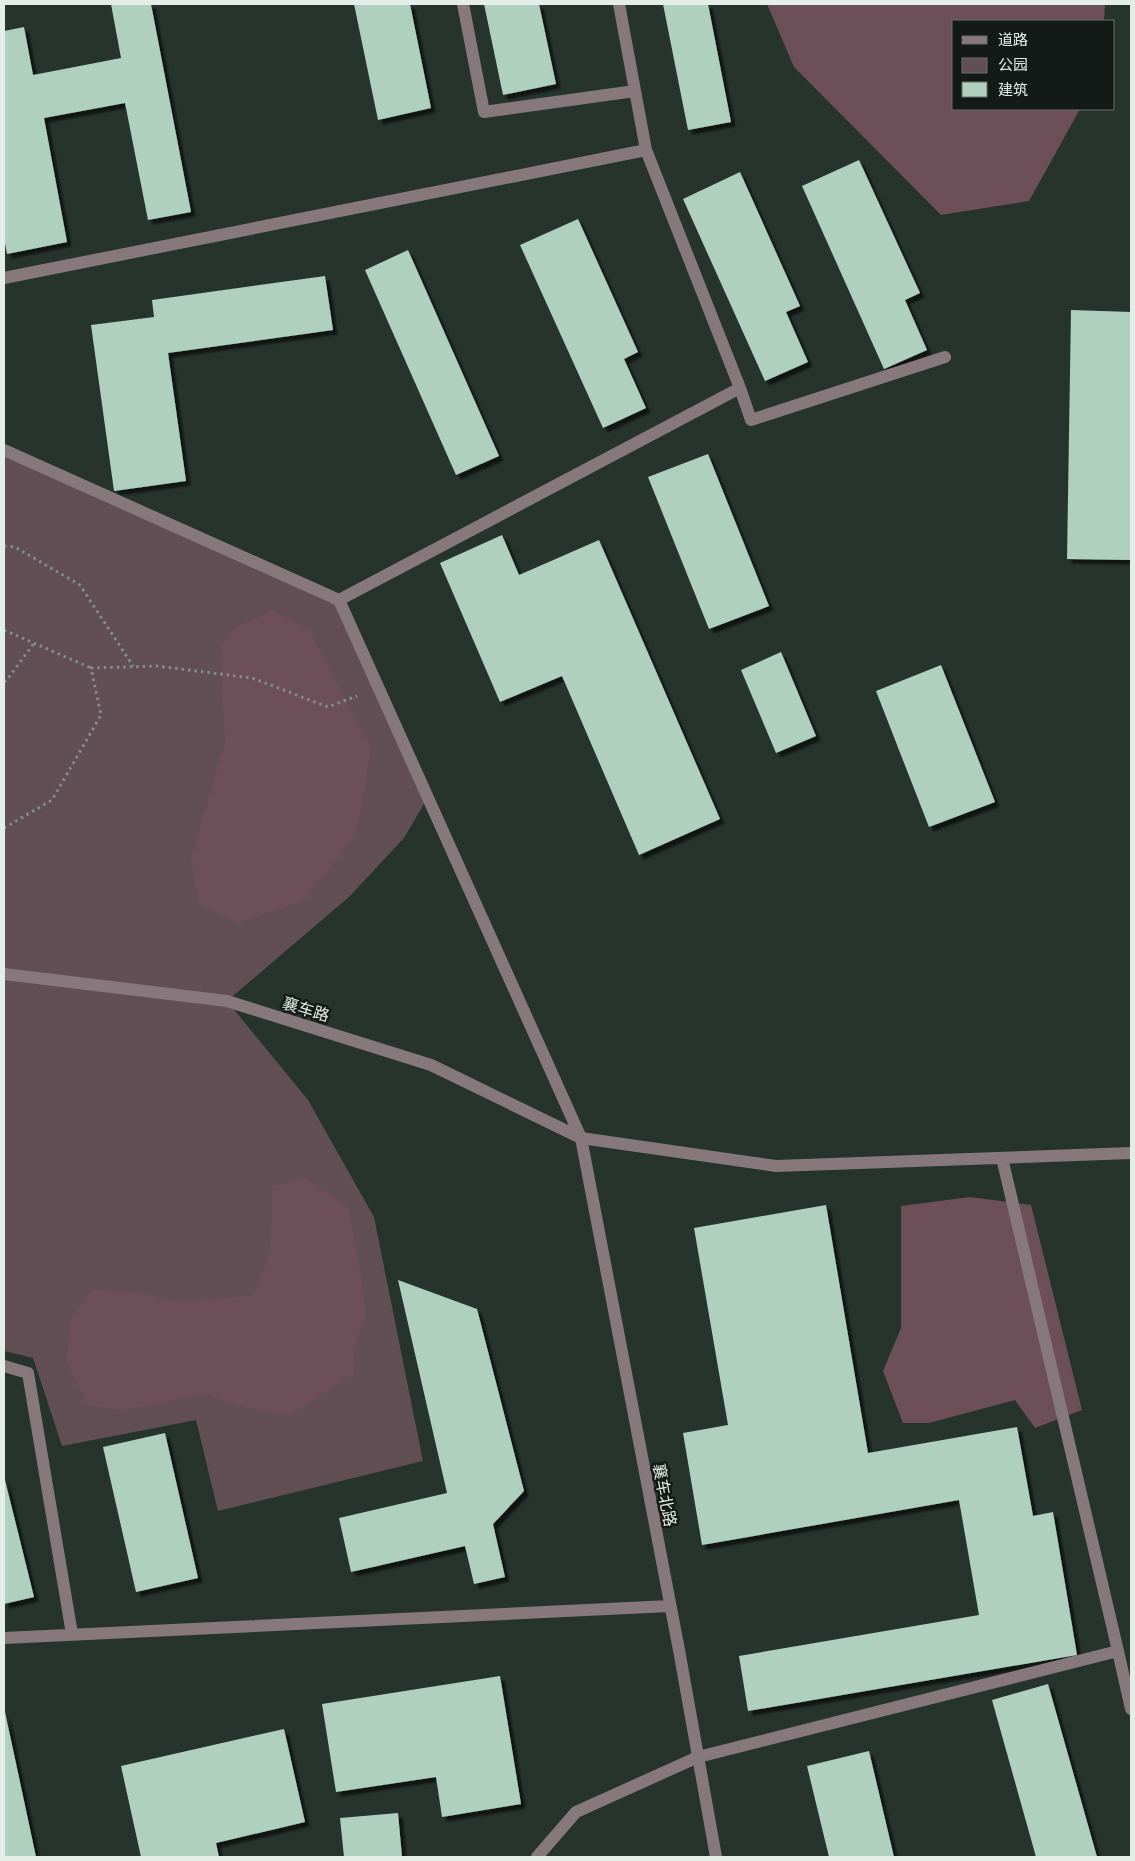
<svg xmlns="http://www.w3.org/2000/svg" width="1135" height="1861" font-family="'Golos Text','Noto Sans SC',sans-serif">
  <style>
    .green { fill: #624e55 }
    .forest { fill: #6c4f59 }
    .building { fill: #afcfbf; filter: url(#shadow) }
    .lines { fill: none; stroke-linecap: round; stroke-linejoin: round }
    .path { stroke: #838e88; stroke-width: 3; stroke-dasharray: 2.5 4; stroke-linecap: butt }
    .minor { stroke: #87787d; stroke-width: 12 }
    .labels { text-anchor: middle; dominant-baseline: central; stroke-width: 5; stroke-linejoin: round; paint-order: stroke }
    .street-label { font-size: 16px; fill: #e5ede8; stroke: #141a17 }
  </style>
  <defs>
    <filter id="shadow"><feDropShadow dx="4.5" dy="4.5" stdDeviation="1" flood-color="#0009"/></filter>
  </defs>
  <rect width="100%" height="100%" fill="#27342d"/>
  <path class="green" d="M4,450L339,600L428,797L404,838L349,897L227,1001L308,1100L374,1217L423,1461L218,1511L196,1420L62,1446L33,1358L4,1351Z"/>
  <path class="forest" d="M767,4H1105L1104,21H954V109H1080L1029,201L941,215L794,67Z
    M272,611L309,629L371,748L363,801L353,839L303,901L238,923L198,903L191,858L225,741L220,647L235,627Z
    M307,1179L348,1207L359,1263L366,1315L354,1350L353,1374L292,1415L258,1411L203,1394L126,1410L88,1406L66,1361L71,1319L92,1289L142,1294L181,1303L253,1295L271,1250L272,1186Z
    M970,1197L1031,1205L1082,1410L1035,1428L1015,1400L929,1423H903L883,1371L901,1328V1206Z"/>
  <path class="building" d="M111,4H151L191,212L148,220L125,103L44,118L67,242L7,254L4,238V31L24,27L33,75L121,58Z
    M354,4H410L431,108L378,120Z
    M484,4H539L556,84L503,95Z
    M663,4H708L731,122L688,130Z
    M859,160L920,293L905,300L927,350L884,369L802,186Z
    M740,172L800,306L786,312L808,362L765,381L683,199Z
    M578,219L638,352L624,359L646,408L603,428L520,245Z
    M408,250L499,456L456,475L365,270Z
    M325,276L333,330L168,353L186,481L114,491L91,325L154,317L152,300Z
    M1071,310L1131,312V560L1067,559Z
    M708,454L769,606L709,629L648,477Z
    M502,535L519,575L599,540L720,819L639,855L562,676L500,702L440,563Z
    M781,652L816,736L776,753L741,670Z
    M941,665L995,802L929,827L876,691Z
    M826,1205L868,1453L1017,1427L1033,1516L1053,1512L1077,1655L748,1711L739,1656L979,1615L959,1500L702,1545L683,1433L728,1425L694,1228Z
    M398,1280L477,1309L524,1491L493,1524L505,1577L474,1584L465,1546L351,1572L339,1518L447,1493Z
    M165,1433L198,1578L136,1592L103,1447Z
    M4,1476L34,1597L4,1604Z
    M500,1676L521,1804L442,1817L436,1777L336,1792L322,1704Z
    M1048,1684L1097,1857H1036L992,1700Z
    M5,1712L36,1857H4Z
    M284,1729L305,1822L216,1843L219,1857H141L121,1766Z
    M869,1751L894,1857H829L807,1766Z
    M398,1813L402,1857H344L340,1818Z"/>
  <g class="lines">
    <path class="path" d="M4,546L15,547L80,585L133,666
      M4,630L91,668
      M4,682L7,680L34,643
      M4,828L52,800L101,715L91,668L157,666L252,678L328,707L357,696"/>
    <path class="minor" d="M463,4L484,112L635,91
      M4,278L646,150
      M740,388L751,420L945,357
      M4,450L339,600L581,1138L679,1650L716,1857
      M339,600L740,388L646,150L619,4
      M4,974L227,1001L431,1065L581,1138L776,1166L1131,1153
      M1002,1158L1118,1651
      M4,1366L28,1373L72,1634
      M4,1638L670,1606
      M537,1857L576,1812L698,1757L1118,1651L1131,1709"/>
  </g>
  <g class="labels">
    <g class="street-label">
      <text transform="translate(306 1009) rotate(17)">襄车路</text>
      <text transform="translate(665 1495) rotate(79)">襄车北路</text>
    </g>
  </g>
  <rect width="1135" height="1861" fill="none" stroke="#e5ede8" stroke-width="10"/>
  <rect x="952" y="20" width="162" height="90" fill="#141a17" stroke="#686e6b"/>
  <rect x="962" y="36" width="25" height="8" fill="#87787d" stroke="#686e6b"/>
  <text x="998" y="45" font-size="15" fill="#e5ede8">道路</text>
  <rect x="962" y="58" width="25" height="15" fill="#624e55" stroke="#686e6b"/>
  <text x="998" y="70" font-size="15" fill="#e5ede8">公园</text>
  <rect x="962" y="82" width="25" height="15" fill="#afcfbf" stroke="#686e6b"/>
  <text x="998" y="95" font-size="15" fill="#e5ede8">建筑</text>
</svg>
